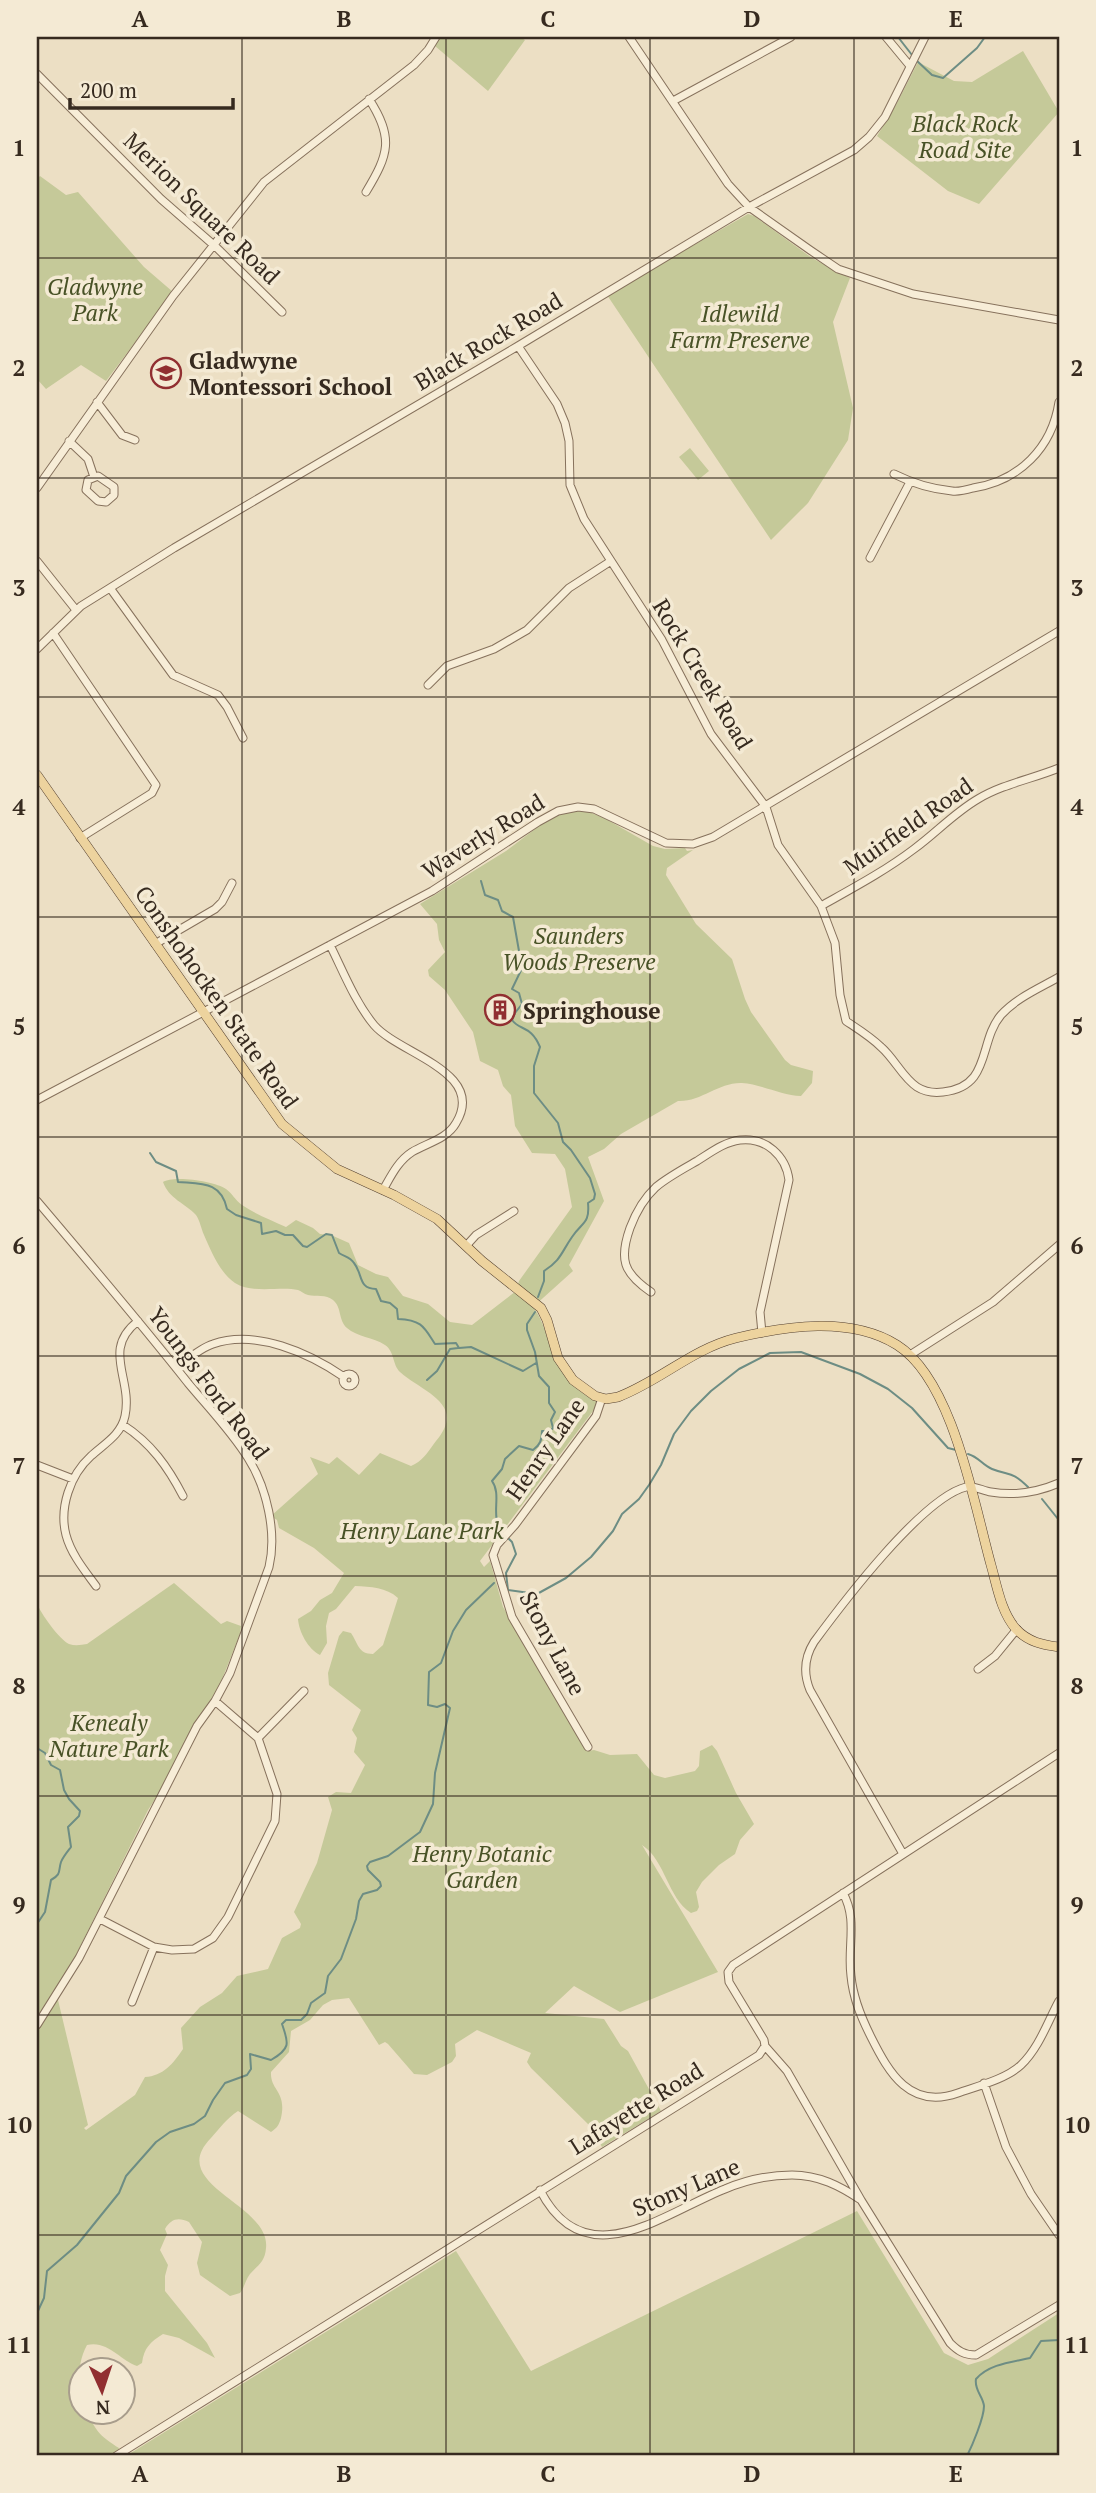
<svg xmlns="http://www.w3.org/2000/svg" width="1096" height="2493" font-family="'PT Serif',serif">
  <style>
    .green { fill: #c5c999 }
    .lines { fill: none; stroke-linecap: round; stroke-linejoin: round }
    .stream { stroke: #6d8d84; stroke-width: 2 }
    .minor-casing { stroke: #86715c; stroke-width: 9 }
    .major-casing { stroke: #544030; stroke-width: 10 }
    .minor { stroke: #f7edd7; stroke-width: 7 }
    .major { stroke: #edd39e; stroke-width: 9 }
    .grid { fill: none; stroke: #362a1f; stroke-width: 2; stroke-opacity: 0.55 }
    .labels { text-anchor: middle; dominant-baseline: central; stroke-width: 7; stroke-linejoin: round; paint-order: stroke }
    .park-label { font-size: 23px; font-style: italic; fill: #485226; stroke: #f4ead4 }
    .street-label { font-size: 23px; fill: #362a1f; stroke: #f4ead4 }
    .poi-label { font-size: 23px; font-weight: bold; fill: #362a1f; stroke: #f4ead4; text-anchor: start }
    .neatline { fill: none; stroke: #362a1f; stroke-width: 2.5 }
    .grid-label { font-size: 23px; text-anchor: middle; font-weight: bold; fill: #362a1f }
  </style>
  <rect width="100%" height="100%" fill="#ecdfc4"/>
  <path class="green" d="M440,37H520L525,40L488,91L435,46Z
    M1023,51L1059,112L979,204L948,191L877,136L896,105L918,62L954,81L972,82Z
    M40,176L66,195L78,192L144,267L173,292L106,381L81,365L46,389L37,379V179Z
    M748,214L754,216L812,258L850,278L833,322L853,408L848,440L808,503L771,540L607,295Z
    M690,448L709,471L698,480L679,457Z
    M575,811L589,812L606,819L653,846L665,849L685,848L687,851L693,850L667,868L666,875L696,924L732,959L745,999L751,1012L785,1060L791,1065L813,1071L812,1083L801,1096C781,1095 760,1084 742,1083C719,1082 701,1102 678,1101L621,1134L604,1149L588,1157L604,1201L569,1265L573,1271L533,1307C544,1321 546,1336 552,1352C559,1374 579,1393 599,1403L480,1561L484,1567L490,1561L503,1607L588,1751L594,1750L610,1755L637,1754L654,1775L665,1778L695,1771L699,1766L700,1751L712,1745L717,1751L736,1793L754,1824L740,1840L735,1854L719,1865L702,1882L696,1892L699,1907L697,1911L691,1913C667,1897 666,1861 642,1845L718,1972L620,2012L574,1986L545,2013L604,2019L621,2046L628,2051L661,2111L602,2147L588,2124L531,2068L527,2062L531,2053L477,2030L455,2044L456,2056L452,2062L427,2075L414,2074L388,2044L385,2042L379,2045L349,1998L332,2000L323,2005L310,2020L291,2031L289,2052L271,2072C270,2091 287,2091 281,2118C279,2125 277,2128 271,2132L238,2111C226,2119 220,2128 211,2138C165,2185 271,2204 266,2248C265,2262 258,2265 250,2274C245,2280 245,2287 240,2293L230,2296L200,2275L197,2263L202,2242L189,2222C178,2217 171,2219 165,2229L167,2234L160,2250L168,2265L165,2276V2291L207,2343L215,2358L179,2338L163,2334C150,2342 144,2348 142,2363L137,2366C121,2361 108,2340 87,2345C75,2367 80,2389 80,2412L89,2413C94,2431 103,2438 119,2448L118,2451L110,2456H37V1603C40,1613 60,1640 69,1644C75,1646 81,1645 87,1644L174,1583L221,1624L227,1621L241,1626L240,1634L219,1687L192,1730L163,1787L148,1810L74,1959L50,2000H58L88,2125L84,2128L86,2130L135,2095L145,2077C163,2076 173,2064 183,2049L181,2028L200,2007L222,1993L237,1976L268,1969L282,1938L300,1928L301,1924L294,1912L317,1863L332,1810L328,1797L336,1792L351,1793L365,1765L354,1752L357,1738L352,1730L361,1710L329,1685L328,1673L339,1636L343,1631L351,1633C358,1643 358,1654 373,1654L383,1645L398,1598C386,1587 371,1587 355,1586L336,1609L329,1613L326,1626L327,1643L320,1655C308,1649 299,1632 298,1619L311,1611L320,1600L332,1593L344,1573L314,1548L279,1528L277,1520L271,1516L318,1474L310,1457L329,1464L337,1457L359,1475L380,1453L411,1466L415,1464C424,1459 430,1449 436,1441C467,1404 424,1393 400,1372C392,1364 395,1352 385,1345C373,1337 357,1337 347,1328C338,1320 342,1307 333,1300C326,1294 316,1297 308,1295C304,1294 301,1291 298,1290C281,1286 252,1294 235,1283C220,1273 211,1251 204,1235C201,1228 200,1221 196,1215C185,1203 169,1199 163,1182C173,1175 215,1181 226,1189C232,1193 235,1200 242,1205C255,1214 271,1220 286,1227L296,1220L313,1228L320,1234L331,1235L349,1243L358,1265L376,1274L388,1277L403,1296L428,1304L450,1322L472,1325L516,1291L519,1281L572,1207L565,1169L555,1154L532,1153L515,1126L511,1095L503,1086L498,1070L480,1061L473,1032L445,990L429,976L428,970L445,952L439,940L437,924L420,904L506,851L543,823L563,813Z
    M857,2211L944,2353L968,2365L988,2359L1059,2313V2456H126L456,2251L531,2371Z"/>
  <g class="lines">
    <path class="stream" d="M898,37L912,55
      M916,60L932,75L943,78L977,48L985,37
      M481,881L485,895L498,900L502,911L513,917L519,951L525,962L512,989L519,993L522,1004L515,1013L512,1020C520,1031 531,1025 540,1047L534,1066V1093L558,1123L563,1142L571,1150L590,1178L595,1194L594,1199L588,1203C590,1224 582,1222 572,1237C561,1253 561,1260 544,1271V1281L538,1297
      M502,1012L507,1010L513,1014
      M150,1153L156,1162L176,1171L178,1182C201,1184 221,1181 227,1209L236,1215L261,1223L262,1234L276,1231L285,1235H293L303,1246L307,1247L326,1234L332,1235L339,1253C345,1257 350,1257 354,1263C363,1274 358,1289 376,1289L381,1301L390,1303L397,1309L398,1319C422,1320 424,1327 435,1344L456,1343L459,1348L471,1347L523,1371L536,1363
      M427,1380L437,1371L450,1349L458,1348
      M968,1454C979,1457 982,1465 992,1469C1010,1476 1012,1471 1028,1487
      M1042,1499L1058,1519
      M504,1531C488,1519 503,1496 492,1481L502,1469L505,1459L519,1446L533,1450C540,1445 542,1440 542,1431H550L553,1428L551,1420L555,1412L549,1403V1387L539,1376L535,1352L527,1330V1324L535,1312
      M508,1538L512,1542L516,1554L506,1573L508,1590L537,1594L566,1578L591,1557L613,1531L622,1514L639,1499L649,1485L661,1465L674,1434L691,1411L711,1391L739,1369L770,1353L801,1352L860,1374L888,1389L912,1408L948,1448L956,1450
      M37,1748L45,1753L51,1765L60,1770L64,1790L69,1799L80,1811L79,1816L68,1827L71,1847C68,1851 63,1857 61,1862C58,1871 62,1874 51,1880L45,1912L37,1924
      M37,2313L44,2298L47,2271L77,2245L119,2193L126,2176L156,2142L170,2132L194,2124L205,2116L213,2100L225,2083L247,2075L251,2069L250,2054L271,2060C292,2048 288,2042 282,2024L286,2020H301L307,2014L311,2003L325,1993L328,1976L341,1959L356,1919L359,1901L363,1894L377,1890L381,1886L380,1882L368,1870L367,1866L370,1862L388,1856L420,1832L433,1804L435,1773L450,1708L445,1704L437,1707L428,1705L429,1672L441,1663L453,1631L466,1610L494,1583
      M967,2456C972,2446 984,2418 984,2406C983,2396 974,2390 976,2379C989,2364 1012,2362 1030,2358L1041,2341L1059,2340"/>
    <g class="minor-casing">
      <path id="minor" d="M629,37L728,184L749,207L810,250L838,269L913,294L1059,320
        M886,37L910,66
        M37,74L161,199L216,247L282,312
        M673,101L791,37
        M366,192C389,154 394,138 369,99
        M518,346L557,404L565,423L569,441L570,485L584,519L662,640L711,734L766,807L778,845L821,906L835,943L840,995L846,1021C858,1029 871,1037 881,1047C894,1058 903,1078 917,1087C925,1092 935,1093 943,1092C992,1087 978,1042 1001,1015C1016,998 1040,988 1059,977
        M97,402L122,435L135,440
        M69,441L88,459L94,477
        M894,474C912,483 931,489 952,491C959,492 966,490 973,488C1019,481 1052,448 1059,402
        M98,476L114,487V495L106,502L98,501L86,490L88,480Z
        M37,488L173,296L264,182L414,65L428,50L436,37
        M870,558L910,482
        M37,561L76,610
        M110,588L173,675L218,695L227,707L243,738
        M53,633L156,785L152,793L80,838
        M37,649L81,606L174,548L518,346L749,207L854,150L869,137L885,117L925,37
        M428,685L447,666L494,649L527,630L569,588L611,561
        M821,906C853,888 885,871 914,849C936,833 954,813 978,799C1003,784 1032,779 1059,768
        M155,944L215,909L222,902L232,883
        M330,945C343,971 355,1002 374,1025C399,1054 487,1072 456,1123C447,1139 427,1143 412,1152C398,1161 391,1176 383,1190
        M37,1100L432,891L538,822L558,811L578,807L594,809L666,843L693,844L713,837L1059,631
        M37,1201C88,1261 139,1321 188,1383C208,1407 232,1432 248,1458C267,1488 277,1533 269,1567L230,1673L215,1701L197,1726L79,1958L37,2025
        M466,1246L476,1235L514,1211
        M651,1292C623,1273 619,1259 630,1228C636,1212 643,1199 656,1187C668,1177 683,1169 697,1161C710,1153 724,1142 740,1140C766,1137 786,1156 789,1180L760,1312L762,1333
        M910,1355L993,1302L1059,1245
        M176,1368C187,1360 200,1348 213,1344C256,1329 309,1353 344,1377
        M343 1380a6 6 0 1 1 12 0a6 6 0 1 1-12 0Z
        M123,1425C151,1443 168,1467 183,1496
        M37,1465L73,1479
        M96,1586C85,1571 71,1554 66,1535C59,1508 70,1475 91,1456C104,1444 121,1435 125,1416C133,1378 101,1350 138,1321
        M978,1669L995,1656L1017,1629
        M258,1738L304,1691
        M588,1747L512,1617L493,1555L497,1545L515,1525L596,1416L602,1398
        M903,1854L810,1690C803,1673 804,1658 814,1642C842,1604 922,1498 966,1487C974,1485 983,1491 991,1492C1015,1496 1038,1492 1059,1483
        M843,1893C858,1920 847,1947 851,1976C853,1998 861,2017 871,2037C889,2073 910,2110 958,2093C978,2086 1006,2079 1021,2065C1039,2048 1048,2021 1059,2001
        M100,1919L154,1947L172,1950L194,1949L213,1938L228,1917L275,1821L277,1794L258,1738L215,1701
        M132,2002L154,1947
        M984,2083L1006,2147L1031,2194L1059,2235
        M540,2190C585,2278 662,2214 725,2189C746,2180 769,2175 792,2175C819,2175 840,2186 861,2200L950,2343C958,2351 964,2355 976,2355L1059,2305
        M861,2200L787,2071L765,2046L764,2040L729,1982L728,1972L733,1965L1059,1753
        M116,2456L759,2055L765,2046"/>
    </g>
    <g class="major-casing">
      <path id="major" d="M37,775L282,1124L337,1169L394,1195L437,1219L482,1261L541,1308L547,1320L558,1358L573,1380L595,1396L606,1399L618,1397C660,1381 692,1349 736,1338C786,1326 850,1316 897,1345C953,1380 974,1504 991,1565C997,1586 1001,1612 1016,1629C1028,1642 1043,1645 1059,1647"/>
    </g>
    <use href="#minor" class="minor"/>
    <use href="#major" class="major"/>
  </g>
  <path class="grid" d="M242,37V2456M446,37V2456M650,37V2456M854,37V2456M37,258H1059M37,478H1059M37,697H1059M37,917H1059M37,1137H1059M37,1356H1059M37,1576H1059M37,1796H1059M37,2015H1059M37,2235H1059"/>
  <defs>
    <g id="school-ring" transform="scale(1.575)"><circle r="9.5" fill="#f4ead4" stroke="#912f31" stroke-width="1.5"/><path d="M0-5L7-2L0 1L-7-2ZM-4 1L0 2.5L4 1V4Q0 6-4 4Z" fill="#912f31"/></g>
    <g id="building-ring" transform="scale(1.575)"><circle r="9.5" fill="#f4ead4" stroke="#912f31" stroke-width="1.5"/><path d="M-4-6H4V6H1V3H-1V6H-4ZM-2.5-4.3h1.7v1.8h-1.7ZM.8-4.3h1.7v1.8H.8ZM-2.5-1h1.7V.8h-1.7ZM.8-1h1.7V.8H.8Z" fill="#912f31"/></g>
  </defs>
  <g fill-rule="evenodd">
    <use href="#school-ring" x="166" y="373"/>
    <use href="#building-ring" x="500" y="1010"/>
  </g>
  <g class="labels">
    <g class="park-label">
      <text x="965" y="123">Black Rock<tspan x="965" dy="26">Road Site</tspan></text>
      <text x="95" y="286">Gladwyne<tspan x="95" dy="26">Park</tspan></text>
      <text x="740" y="313">Idlewild<tspan x="740" dy="26">Farm Preserve</tspan></text>
      <text x="579" y="935">Saunders<tspan x="579" dy="26">Woods Preserve</tspan></text>
      <text x="422" y="1530">Henry Lane Park</text>
      <text x="109" y="1722">Kenealy<tspan x="109" dy="26">Nature Park</tspan></text>
      <text x="482" y="1853">Henry Botanic<tspan x="482" dy="26">Garden</tspan></text>
    </g>
    <g class="street-label">
      <text transform="translate(202 208) rotate(44)">Merion Square Road</text>
      <text transform="translate(488 341) rotate(-31)">Black Rock Road</text>
      <text transform="translate(703 674) rotate(59)">Rock Creek Road</text>
      <text transform="translate(908 826) rotate(-35)">Muirfield Road</text>
      <text transform="translate(483 836) rotate(-32)">Waverly Road</text>
      <text transform="translate(217 997) rotate(55)">Conshohocken State Road</text>
      <text transform="translate(209 1383) rotate(53)">Youngs Ford Road</text>
      <text transform="translate(545 1449) rotate(-55)">Henry Lane</text>
      <text transform="translate(553 1643) rotate(62)">Stony Lane</text>
      <text transform="translate(636 2108) rotate(-32)">Lafayette Road</text>
      <text transform="translate(686 2187) rotate(-23)">Stony Lane</text>
    </g>
    <g class="poi-label">
      <text x="189" y="360">Gladwyne<tspan x="189" dy="26">Montessori School</tspan></text>
      <text x="523" y="1010">Springhouse</text>
    </g>
  </g>
  <rect width="1096" height="2493" fill="none" stroke="#f4ead4" stroke-width="77"/>
  <g transform="translate(102 2391) rotate(177)"><circle r="33" fill="#f4ead4" stroke="#a89d8c" stroke-width="2"/>
  <path d="M0-5L12 26L0 18L-12 26Z" fill="#912f31"/>
  <text y="-10" font-size="19" font-weight="bold" text-anchor="middle" fill="#362a1f">N</text>
  </g>
  <path d="M70 98v10h163v-10" fill="none" stroke="#362a1f" stroke-width="3.5"/>
  <text x="80" y="98" font-size="21" fill="#362a1f" stroke="#f4ead4" stroke-width="5" paint-order="stroke">200 m</text>
  <rect x="38" y="38" width="1020" height="2416" class="neatline"/>
  <g class="grid-label">
    <text x="140" y="27">A</text>
    <text x="344" y="27">B</text>
    <text x="548" y="27">C</text>
    <text x="752" y="27">D</text>
    <text x="956" y="27">E</text>
    <text x="19" y="156">1</text>
    <text x="1077" y="156">1</text>
    <text x="19" y="376">2</text>
    <text x="1077" y="376">2</text>
    <text x="19" y="596">3</text>
    <text x="1077" y="596">3</text>
    <text x="19" y="815">4</text>
    <text x="1077" y="815">4</text>
    <text x="19" y="1035">5</text>
    <text x="1077" y="1035">5</text>
    <text x="19" y="1254">6</text>
    <text x="1077" y="1254">6</text>
    <text x="19" y="1474">7</text>
    <text x="1077" y="1474">7</text>
    <text x="19" y="1694">8</text>
    <text x="1077" y="1694">8</text>
    <text x="19" y="1913">9</text>
    <text x="1077" y="1913">9</text>
    <text x="19" y="2133">10</text>
    <text x="1077" y="2133">10</text>
    <text x="19" y="2353">11</text>
    <text x="1077" y="2353">11</text>
    <text x="140" y="2482">A</text>
    <text x="344" y="2482">B</text>
    <text x="548" y="2482">C</text>
    <text x="752" y="2482">D</text>
    <text x="956" y="2482">E</text>
  </g>
</svg>
